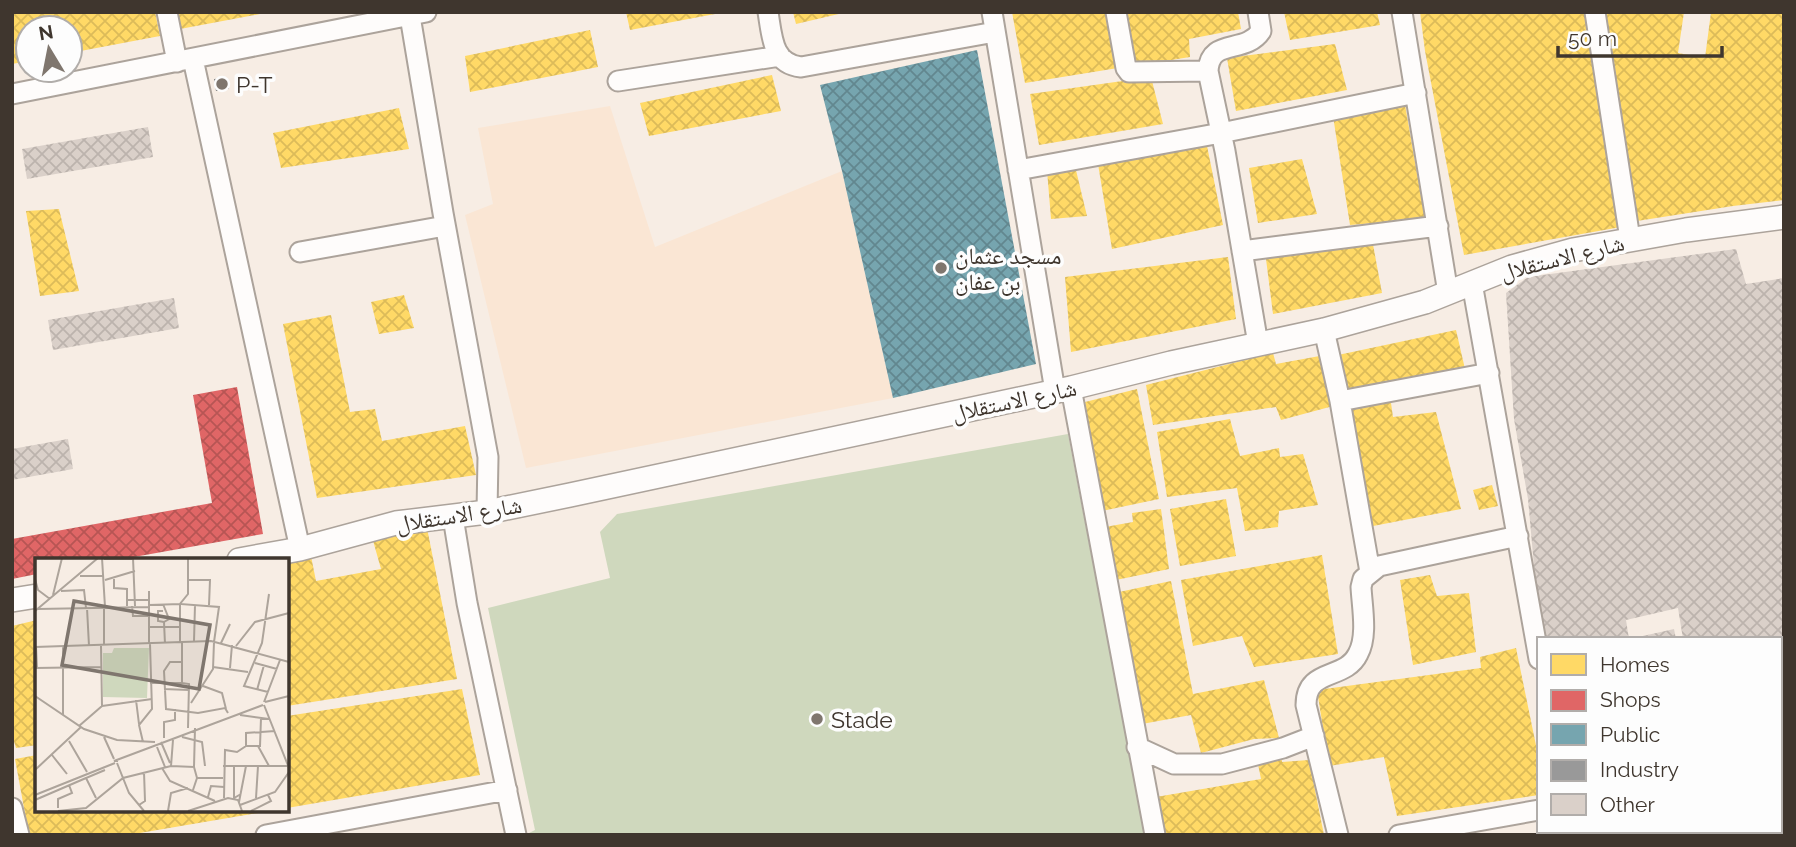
<svg xmlns="http://www.w3.org/2000/svg" width="1796" height="847" font-family="Raleway,'Noto Naskh Arabic',sans-serif">
  <style>
    .built { fill: #fae6d4 }
    .pitch { fill: #cfd8bd }
    .homes { fill: url(#homes-cross-hatch) }
    .shops { fill: url(#shops-cross-hatch) }
    .public { fill: url(#public-cross-hatch) }
    .industry { fill: url(#industry-cross-hatch) }
    .building { fill: url(#building-cross-hatch) }
    .lines { fill: none; stroke-linecap: round; stroke-linejoin: round }
    .minor-casing { stroke: #aca39b; stroke-width: 23 }
    .tertiary-casing { stroke: #aca39b; stroke-width: 26 }
    .minor { stroke: #fefcfb; stroke-width: 19 }
    .tertiary { stroke: #fefcfb; stroke-width: 23 }
    .poi-dot { fill: #7f766e; stroke: #fdfdfd; stroke-width: 2.5 }
    .labels { text-anchor: middle; dominant-baseline: central; stroke-width: 7; stroke-linejoin: round; paint-order: stroke }
    .poi-label { font-size: 23px; fill: #3f362e; stroke: #fdfdfd; text-anchor: start }
    .street-label { font-size: 23px; fill: #3f362e; stroke: #fdfdfd }
    .inset-road { fill: none; stroke: #ada49b; stroke-width: 2 }
    .view { fill: #7f766e; fill-opacity: 0.15; stroke: #7f766e; stroke-width: 3.5 }
    .inset-edge { fill: none; stroke: #3f362e; stroke-width: 3.5 }
  </style>
  <defs>
    <pattern id="homes-cross-hatch" width="8" height="8" patternUnits="userSpaceOnUse" patternTransform="scale(1.75)"><rect width="8" height="8" fill="#ffd966"/><path d="M0 0l8 8M0 8l8-8" fill="none" stroke="#dcbb59"/></pattern>
    <pattern id="shops-cross-hatch" width="8" height="8" patternUnits="userSpaceOnUse" patternTransform="scale(1.75)"><rect width="8" height="8" fill="#e06666"/><path d="M0 0l8 8M0 8l8-8" fill="none" stroke="#b75554"/></pattern>
    <pattern id="public-cross-hatch" width="8" height="8" patternUnits="userSpaceOnUse" patternTransform="scale(1.75)"><rect width="8" height="8" fill="#76a5af"/><path d="M0 0l8 8M0 8l8-8" fill="none" stroke="#62878f"/></pattern>
    <pattern id="industry-cross-hatch" width="8" height="8" patternUnits="userSpaceOnUse" patternTransform="scale(1.75)"><rect width="8" height="8" fill="#999"/><path d="M0 0l8 8M0 8l8-8" fill="none" stroke="#7e7e7d"/></pattern>
    <pattern id="building-cross-hatch" width="8" height="8" patternUnits="userSpaceOnUse" patternTransform="scale(1.75)"><rect width="8" height="8" fill="#dad0c9"/><path d="M0 0l8 8M0 8l8-8" fill="none" stroke="#bcb3ad"/></pattern>
  </defs>
  <rect width="100%" height="100%" fill="#f7ede4"/>
  <path class="built" d="M610,106L655,247L842,171L893,398L526,468L465,215L493,204L478,128Z"/>
  <path class="pitch" d="M1068,434L1145,835H525L535,830L488,608L610,578L600,532L617,514Z"/>
  <path class="homes" d="M12,12H155L160,36L70,53V28H28V61L12,64Z
    M176,12H260V14L180,29Z
    M626,12H715V14L630,30Z
    M793,12H842L843,13L796,24Z
    M1012,12H1106L1118,68L1025,83Z
    M1127,12H1238L1241,29L1189,39L1190,57L1134,66Z
    M1284,12H1377L1380,25L1290,40Z
    M1420,12H1588L1621,227L1464,255L1425,51Z
    M1603,12H1684L1678,53L1705,58L1711,12H1784V200L1733,206L1637,221Z
    M590,30L598,67L470,92L465,56Z
    M1335,44L1347,90L1236,111L1227,58Z
    M772,75L781,111L649,136L640,103Z
    M1151,77L1163,124L1039,145L1030,94Z
    M1404,99L1425,219L1350,225L1333,116Z
    M399,108L409,149L281,168L273,133Z
    M1206,141L1223,225L1112,249L1098,164Z
    M1302,159L1317,214L1258,223L1249,168Z
    M1075,166L1087,216L1051,219L1047,170Z
    M59,209L79,291L40,296L26,211Z
    M1372,239L1382,293L1273,314L1266,259Z
    M1228,257L1236,319L1071,352L1065,277Z
    M404,295L414,328L379,334L371,302Z
    M331,315L350,412L375,409L382,441L465,426L476,475L317,498L283,324Z
    M1456,330L1465,369L1346,392L1338,355Z
    M1273,353L1276,364L1325,355L1337,405L1281,420L1276,407L1153,425L1146,385Z
    M1137,389L1159,499L1102,511L1085,402Z
    M1390,396L1393,417L1436,412L1461,509L1368,527L1347,407Z
    M1230,419L1240,456L1279,448L1280,457L1303,454L1318,505L1279,511L1278,527L1245,531L1237,488L1167,497L1157,432Z
    M1492,485L1498,506L1479,510L1473,490Z
    M1226,499L1236,556L1180,566L1170,509Z
    M1161,509L1169,569L1116,580L1105,527L1133,522L1132,513Z
    M427,528L457,679L287,706V560L311,556L316,581L381,569L372,537Z
    M1322,555L1338,654L1254,667L1242,636L1193,646L1181,580Z
    M1430,575L1437,596L1469,593L1476,652L1413,665L1400,580Z
    M1171,581L1193,694L1264,680L1279,738L1254,739L1201,753L1191,715L1142,724L1119,592Z
    M37,620V745L16,748L12,735V626Z
    M1516,648L1539,760V795L1397,816L1384,757L1329,766L1317,690L1481,668L1480,657Z
    M462,689L480,775L287,808V716Z
    M1281,753L1282,762L1309,760L1324,835H1163L1156,797L1261,779L1257,759Z
    M37,755V810L264,812L128,835H29L15,759Z"/>
  <path class="shops" d="M237,387L263,534L117,560H37V574L12,579V539L212,503L193,395Z"/>
  <path class="public" d="M977,50L1036,364L893,398L842,171L820,85Z"/>
  <path class="industry" d="M227,78L229,89L216,91L214,79Z"/>
  <path class="building" d="M148,127L153,157L27,179L22,149Z
    M1736,249L1746,284L1784,278V738H1780V639H1683L1678,608L1626,620L1629,639H1543L1536,588L1528,499L1514,419L1506,293L1528,277Z
    M174,298L179,328L53,350L48,320Z
    M68,439L73,469L12,480V449Z
    M1674,629L1676,639H1634V638Z
    M1780,763H1784V835H1684L1683,831H1780Z"/>
  <g class="lines">
    <g class="minor-casing">
      <path id="minor" d="M167,12L177,62
        M768,12C772,36 772,64 801,67L995,32
        M992,12L1055,391
        M1116,12L1126,68L1129,72L1208,71
        M1258,12L1261,31C1245,55 1210,37 1208,71L1225,151L1258,344
        M1402,12L1448,293
        M1595,12L1630,239
        M410,16L443,213L488,457L487,512
        M193,59L300,549
        M618,81L780,56
        M12,94L426,12
        M1018,170L1221,133L1416,93
        M1242,251L1438,226
        M300,252L445,226
        M1472,283L1539,659
        M1324,330L1340,401L1370,572
        M1071,388L1155,835
        M1340,401L1489,373
        M453,517L467,603L516,835
        M1137,747L1174,764H1222L1283,748L1314,736
        M1780,750H1784
        M12,808L19,835
        M1671,831V835
        M266,835L507,790
        M1338,835L1306,705C1306,667 1345,681 1358,654C1368,636 1362,607 1361,587L1363,579L1379,566L1518,536
        M1399,835L1539,810"/>
    </g>
    <g class="tertiary-casing">
      <path id="tertiary" d="M239,560L300,549L396,523L487,512L570,495L1071,388L1171,363L1324,330L1425,302L1512,267L1573,250L1686,230L1784,217
        M12,600L37,596"/>
    </g>
    <use href="#minor" class="minor"/>
    <use href="#tertiary" class="tertiary"/>
  </g>
  <g class="poi-dot">
    <circle cx="222" cy="84" r="7"/>
    <circle cx="941" cy="268" r="7"/>
    <circle cx="817" cy="719" r="7"/>
  </g>
  <g class="labels">
    <g class="poi-label">
      <text x="236" y="84">P-T</text>
      <text x="955" y="255">مسجد عثمان<tspan x="955" dy="26">بن عفان</tspan></text>
      <text x="831" y="719">Stade</text>
    </g>
    <g class="street-label">
      <text transform="translate(1562 257) rotate(-14)">شارع الاستقلال</text>
      <text transform="translate(1014 400) rotate(-12)">شارع الاستقلال</text>
      <text transform="translate(459 514) rotate(-9)">شارع الاستقلال</text>
    </g>
  </g>
  <g transform="translate(35 558)">
    <rect width="254" height="254" fill="#f7ede4"/>
    <path d="M79,90H114L112,140L68,139V95H77Z" fill="#cfd8bd"/>
    <path class="inset-road" d="M67,0L70,49M98,0L100,48M153,0V36L145,46L184,49L179,84M69,1H98M45,18H69M0,21L3,32L15,41M79,21V30L92,31V48M70,22L100,13M154,22H175L174,47M26,33L49,32L51,50M18,37L27,0M92,42H114M128,46L134,61L129,64L130,86M114,47L145,46V84M97,48L98,58H113M52,50L54,88M3,51L114,49M0,53L63,0M128,53H123V63L129,64M114,69H145M159,83L160,47M147,84V125L154,126L153,170M186,85L195,66M114,86V33M69,88V49M201,88L220,64L254,55M0,89L176,83L254,104M1,89L2,110M147,104H135L129,113L131,151L163,155L190,150L193,155M220,105L242,111M178,109L213,114M0,110L67,109M195,110L197,87M115,125H147M168,128L187,135L191,151M129,131L154,132M222,132L229,107M233,134L209,128L227,85L234,36M0,138L49,171L82,182L120,184M101,142L104,166M229,144L245,102M230,144L254,138M156,145L178,111L179,84M229,147L254,210M67,148L117,141M28,157V89M205,157L234,161M44,168L67,148L66,88M69,179L79,201M147,179L167,184L170,208M129,180V164L140,162V151M34,183L52,214M108,184L104,167L117,151L115,86M126,184L135,205M211,188H225L226,160M223,188L234,208M122,189L130,209M17,197L32,216M83,203H79L228,147M82,205L94,235L109,253M136,208L138,182M188,208H252M199,208V240L206,236M127,210L135,223L180,243M0,212L46,169M162,220H188M158,232L162,220L159,209M0,237L80,205M173,239L176,228L189,229M61,240L51,220L70,212M189,240L190,192L202,194L211,188V175L240,173M221,240L223,208M0,242L51,220M204,244L211,208M104,247L110,243L109,214M205,247L240,234L254,214M23,250V241L37,235L34,227M23,253L51,250L88,220L136,208L159,209L160,170M133,253L136,235L153,230M153,253L193,240L203,242L207,253M216,253L236,243L233,237"/>
    <path class="view" d="M39,43L175,67L164,131L27,107Z"/>
    <rect width="254" height="254" class="inset-edge"/>
  </g>
  <rect width="1796" height="847" fill="none" stroke="#3f362e" stroke-width="28"/>
  <rect x="1537" y="637" width="245" height="196" fill="#fdfdfd" stroke="#b1adaa" stroke-width="2"/>
  <rect x="1551" y="654" width="35" height="21" fill="#ffd966" stroke="#b1adaa" stroke-width="2"/>
  <text x="1600" y="672" font-size="21" fill="#3f362e">Homes</text>
  <rect x="1551" y="690" width="35" height="21" fill="#e06666" stroke="#b1adaa" stroke-width="2"/>
  <text x="1600" y="707" font-size="21" fill="#3f362e">Shops</text>
  <rect x="1551" y="724" width="35" height="21" fill="#76a5af" stroke="#b1adaa" stroke-width="2"/>
  <text x="1600" y="742" font-size="21" fill="#3f362e">Public</text>
  <rect x="1551" y="760" width="35" height="21" fill="#999999" stroke="#b1adaa" stroke-width="2"/>
  <text x="1600" y="777" font-size="21" fill="#3f362e">Industry</text>
  <rect x="1551" y="794" width="35" height="21" fill="#dad0c9" stroke="#b1adaa" stroke-width="2"/>
  <text x="1600" y="812" font-size="21" fill="#3f362e">Other</text>
  <g transform="translate(49 49) rotate(350)"><circle r="33" fill="#fdfdfd" stroke="#b1adaa" stroke-width="2"/>
  <path d="M0-5L12 26L0 18L-12 26Z" fill="#7f766e"/>
  <text y="-10" font-size="19" font-weight="bold" text-anchor="middle" fill="#3f362e">N</text>
  </g>
  <path d="M1558 46v10h164v-10" fill="none" stroke="#3f362e" stroke-width="3.5"/>
  <text x="1568" y="46" font-size="21" fill="#3f362e" stroke="#fdfdfd" stroke-width="5" paint-order="stroke">50 m</text>
</svg>
